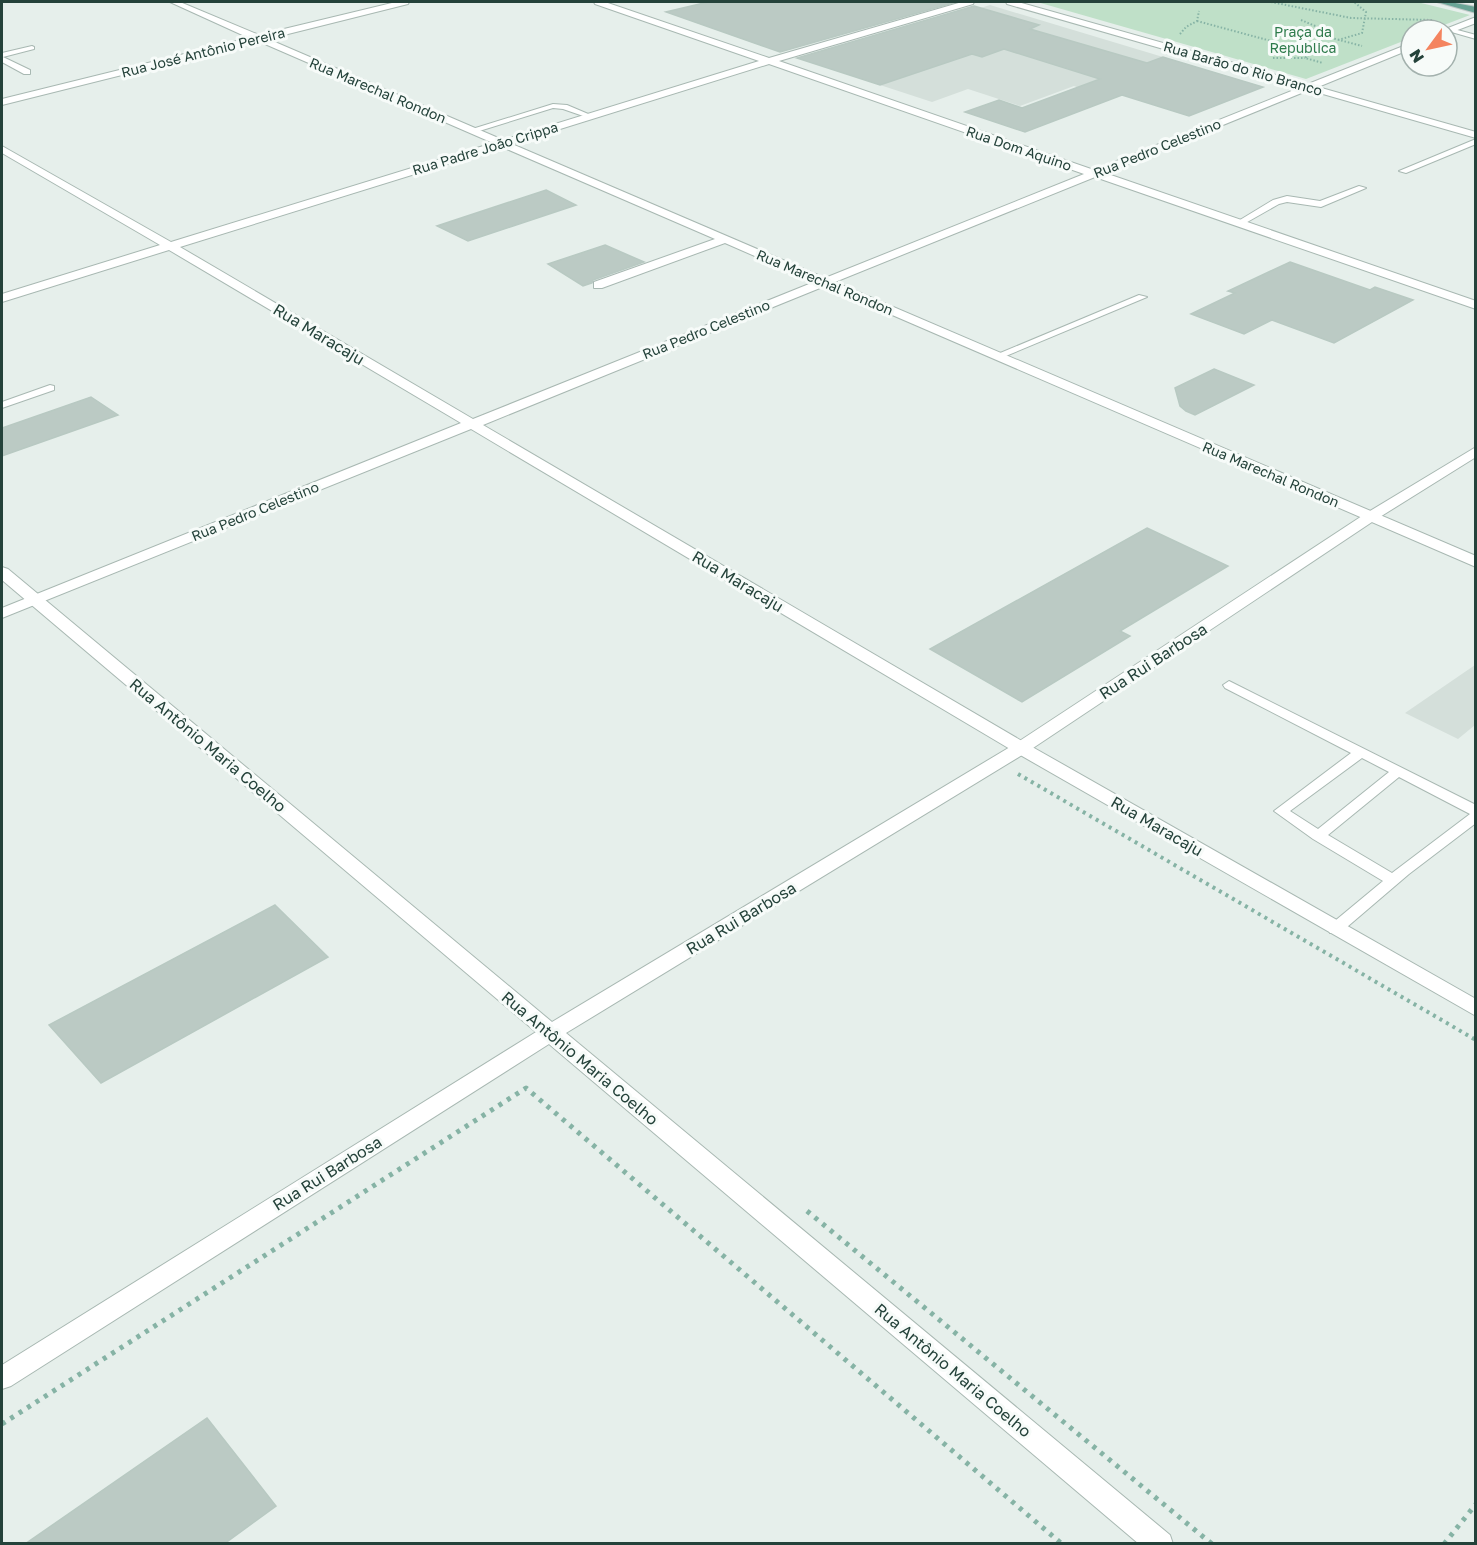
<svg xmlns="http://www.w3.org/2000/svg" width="1477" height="1545" font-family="'Golos Text',sans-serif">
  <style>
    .built { fill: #d4dfda }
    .green { fill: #bfe0c8 }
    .building { fill: #bbcac4; stroke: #b8c9c2; stroke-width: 1.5 }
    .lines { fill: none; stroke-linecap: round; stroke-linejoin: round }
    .service-casing { stroke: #a8b8b2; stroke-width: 2 }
    .minor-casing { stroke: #a8b8b2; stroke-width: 2 }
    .tertiary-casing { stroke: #a8b8b2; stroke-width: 2 }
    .primary-casing { stroke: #c2cac8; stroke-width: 2 }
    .path-far2 { stroke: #86b3a5; stroke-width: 2; stroke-dasharray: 1.5 2; stroke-linecap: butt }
    .path-far1 { stroke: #86b3a5; stroke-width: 4; stroke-dasharray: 3 4.5; stroke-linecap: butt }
    .path { stroke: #86b3a5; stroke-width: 5; stroke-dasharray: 4 6; stroke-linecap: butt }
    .service { fill: #fff; fill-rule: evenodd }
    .minor { fill: #fff; fill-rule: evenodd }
    .tertiary { fill: #fff; fill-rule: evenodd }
    .primary { fill: #6aa596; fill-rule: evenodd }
    .labels { text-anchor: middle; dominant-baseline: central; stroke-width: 6; stroke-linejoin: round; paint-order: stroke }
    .far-park-label { font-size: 14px; fill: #2d7a4b; stroke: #f7fbf9 }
    .far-street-label { font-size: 14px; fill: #24423a; stroke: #f7fbf9 }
    .street-label { font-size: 16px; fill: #24423a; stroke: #f7fbf9 }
  </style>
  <rect width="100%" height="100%" fill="#e6efeb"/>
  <path class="built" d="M990,5L1163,57L1079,88L1074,86L1020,106L968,89L932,102L880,85L916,73L852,48Z
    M1475,665V725L1458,739L1405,713Z"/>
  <path class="green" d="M1037,2H1417L1470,15L1431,30H1411V38L1306,79Z"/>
  <path class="building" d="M708,2H956L780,52L666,12Z
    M974,6L1039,25L1030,29L1147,63L1163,57L1263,87L1189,116L1122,95L1025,132L965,112L999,100L1022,108L1100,79L1004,49L982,57L972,54L880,85L797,58Z
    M546,190L576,205L468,241L437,226Z
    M605,245L644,262L593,280L592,283L583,286L548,264Z
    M1290,262L1370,290L1375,287L1413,300L1334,343L1272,320L1244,334L1191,314L1235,293L1228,291Z
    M1214,369L1254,385L1195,415L1186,411L1180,406L1175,388Z
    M91,397L118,415L2,456V428Z
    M1147,528L1228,566L1120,631L1130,636L1022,702L930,649Z
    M275,905L328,957L101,1083L49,1025Z
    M207,1418L276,1506L224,1544H25Z"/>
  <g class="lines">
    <g class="service-casing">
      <path id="service" d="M1450,28L1476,35V39L1448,31Z
        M32,46L34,47V49L3,57L30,70V74H24L2,62V53Z
        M553,104L567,105L593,116L589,118L563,109L553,108L476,132L469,130Z
        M1476,139V144L1406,173L1399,171Z
        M1359,186L1366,188L1321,207L1287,202L1279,204L1242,225L1235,223L1273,200L1287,196L1320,201Z
        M1139,295L1147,297L1001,358L993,356Z
        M50,385L54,386V390L2,408V402Z
        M1229,681L1476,805V823L1409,874L1340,933H1330L1328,929L1330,925L1383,881L1313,839L1274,811L1351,753L1225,688L1223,685ZM1362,758L1389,772L1318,829L1290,811ZM1399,777L1470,814L1392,873L1328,835Z"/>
    </g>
    <g class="minor-casing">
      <path id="minor" d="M170,2H180L259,35L396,2H409L408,4L268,39L503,140L759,61L595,4L594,2H605L769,58L962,2H974L973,4L779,61L1094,170L1299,88L1007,4L1006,2H1018L1308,84L1411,43V49L1318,87L1476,132V138L1309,90L1105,173L1476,301V309L1095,177L835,282L1476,556V567L825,286L483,425L1027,744L1476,999V1016L1015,752L471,429L2,618V608L461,423L169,250L2,302V294L160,245L2,153V146L171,242L493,143L258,41L2,105V99L249,38ZM769,64L1084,174L825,278L512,144ZM502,147L715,239L594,282V288H602L725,243L814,282L473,419L180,247Z
        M1476,17V23L1447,34V30H1443Z"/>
    </g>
    <g class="tertiary-casing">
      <path id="tertiary" d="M1476,447V457L1375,520L1027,752L566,1033L1170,1535L1173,1544H1139L549,1044L11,1386L2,1389V1365L536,1032L2,580V567L8,569L552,1022L1015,744L1365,514Z"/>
    </g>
    <g class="primary-casing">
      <path id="primary" d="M1437,2H1450L1476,7V13Z"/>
    </g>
    <path class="path-far2" d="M1271,2L1351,18L1433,20
      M1301,20L1320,28V33
      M1197,21L1297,48L1310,54L1305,58L1323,63
      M1180,34L1186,27L1197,21L1199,11
      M1338,40L1362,33L1366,12L1354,2
      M1298,48L1328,37L1362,46
      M1273,58H1305"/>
    <path class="path-far1" d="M1018,774L1476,1040"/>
    <path class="path" d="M807,1211L1212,1544
      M2,1424L526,1088L1062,1544
      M1444,1544L1476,1504"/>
    <use href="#service" class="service"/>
    <use href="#minor" class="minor"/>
    <use href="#tertiary" class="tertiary"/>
    <use href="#primary" class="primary"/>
  </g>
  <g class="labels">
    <g class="far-park-label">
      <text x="1303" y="31">Praça da<tspan x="1303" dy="16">Republica</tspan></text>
    </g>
    <g class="far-street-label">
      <text transform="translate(203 52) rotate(-14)">Rua José Antônio Pereira</text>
      <text transform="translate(1243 68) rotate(16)">Rua Barão do Rio Branco</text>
      <text transform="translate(378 90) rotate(23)">Rua Marechal Rondon</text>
      <text transform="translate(485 148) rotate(-17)">Rua Padre João Crippa</text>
      <text transform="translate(1019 148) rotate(19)">Rua Dom Aquino</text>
      <text transform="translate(1157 148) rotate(-22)">Rua Pedro Celestino</text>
      <text transform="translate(825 282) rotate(23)">Rua Marechal Rondon</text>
      <text transform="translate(706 329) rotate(-22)">Rua Pedro Celestino</text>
      <text transform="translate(1271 474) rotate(23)">Rua Marechal Rondon</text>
      <text transform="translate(255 511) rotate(-22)">Rua Pedro Celestino</text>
    </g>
    <g class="street-label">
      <text transform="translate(319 334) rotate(31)">Rua Maracaju</text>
      <text transform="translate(738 581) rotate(31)">Rua Maracaju</text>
      <text transform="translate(1153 661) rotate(-33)">Rua Rui Barbosa</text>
      <text transform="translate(208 745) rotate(40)">Rua Antônio Maria Coelho</text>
      <text transform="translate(1157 826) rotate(30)">Rua Maracaju</text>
      <text transform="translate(741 918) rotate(-31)">Rua Rui Barbosa</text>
      <text transform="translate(580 1058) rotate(40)">Rua Antônio Maria Coelho</text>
      <text transform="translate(327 1173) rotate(-32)">Rua Rui Barbosa</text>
      <text transform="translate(953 1370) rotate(40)">Rua Antônio Maria Coelho</text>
    </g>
  </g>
  <rect width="1477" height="1545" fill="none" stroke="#24423a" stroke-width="6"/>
  <g transform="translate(1429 48) rotate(237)"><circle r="28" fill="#f7fbf9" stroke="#a3b1ad" stroke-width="1.5"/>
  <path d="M0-4.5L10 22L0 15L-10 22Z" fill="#f4845f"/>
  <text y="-9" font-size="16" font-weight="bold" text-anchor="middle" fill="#24423a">N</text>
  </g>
</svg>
